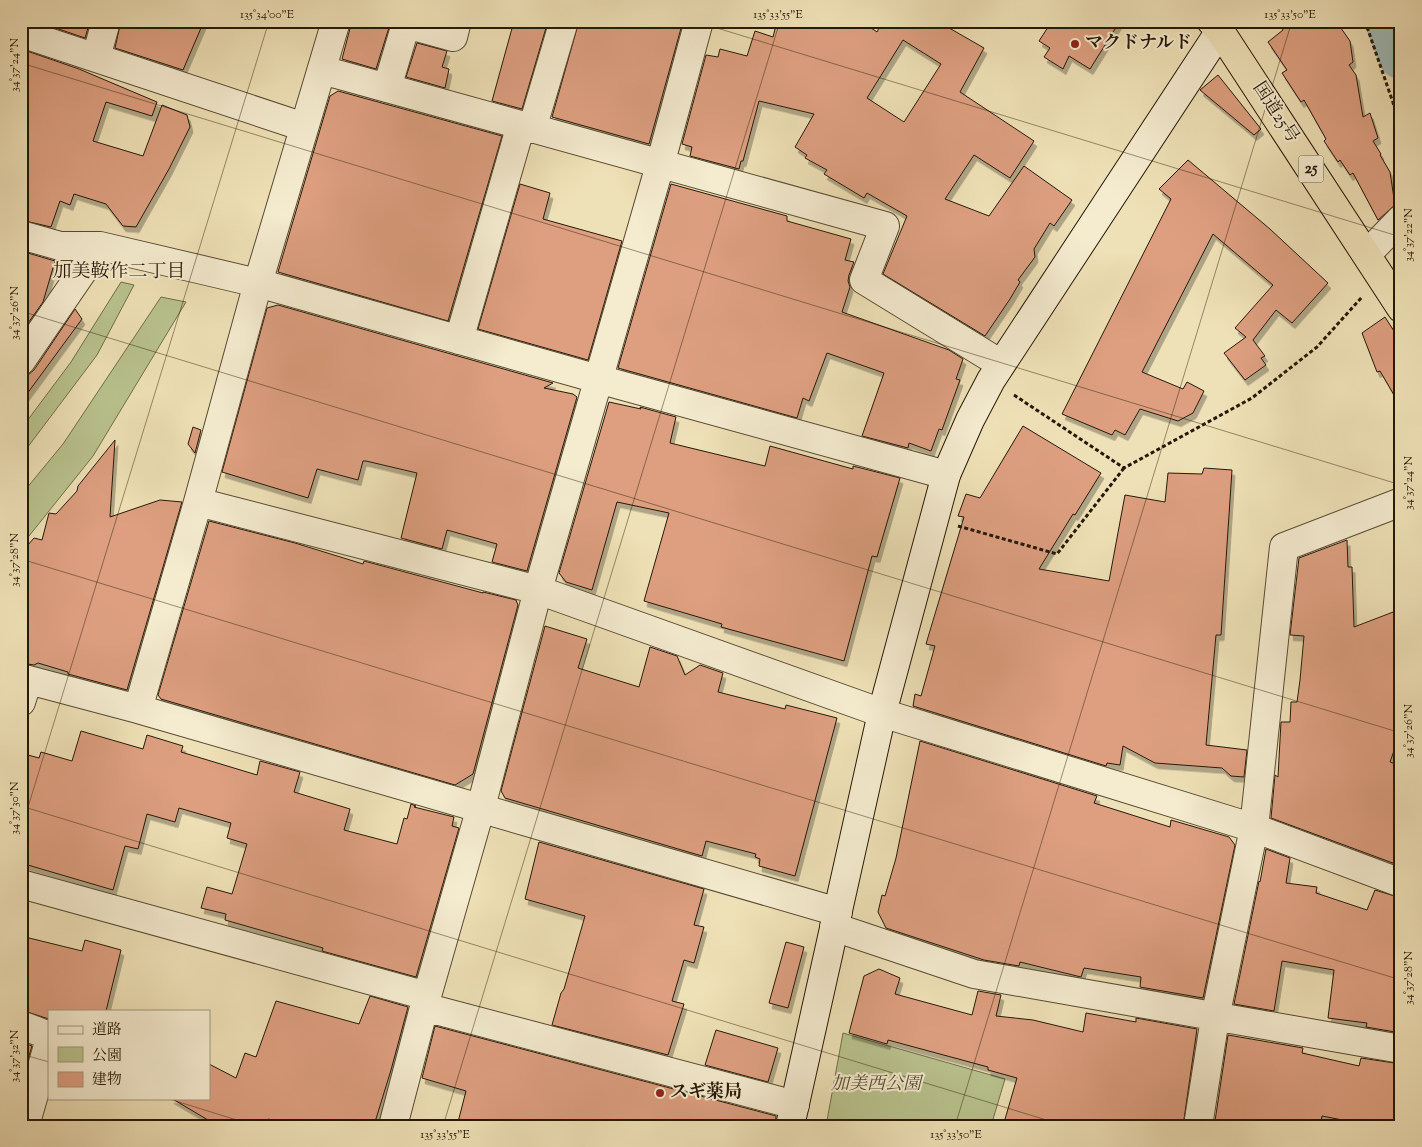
<svg xmlns="http://www.w3.org/2000/svg" width="1422" height="1147" font-family="'Sorts Mill Goudy','Noto Serif JP',serif">
  <style>
    .green { fill: #b9c38e; stroke: #706e4a }
    .lines { fill: none; stroke-linecap: round; stroke-linejoin: round }
    .river { stroke: #9fbbb9; stroke-width: 46 }
    .building { fill: #dd9f80; stroke: #261805; fill-rule: evenodd; filter: url(#shadow) }
    .street-casing { stroke: #584a32; stroke-width: 30 }
    .secondary-casing { stroke: #261805; stroke-width: 30 }
    .highway-casing { stroke: #261805; stroke-width: 30 }
    .path { stroke: #261805; stroke-width: 3; stroke-dasharray: 4 2.5; stroke-linecap: butt }
    .street { stroke: #f5ecd0; stroke-width: 28 }
    .secondary { stroke: #f5ecd0; stroke-width: 28 }
    .highway { stroke: #efe1b7; stroke-width: 28 }
    .ticks { fill: none; stroke: #261805; stroke-width: 1; stroke-opacity: 0.45 }
    .poi-dot { fill: #8f2418; stroke: #f5ecd0; stroke-width: 2 }
    .labels { text-anchor: middle; dominant-baseline: central; stroke-width: 4; stroke-linejoin: round; paint-order: stroke }
    .shield { fill: #f5ecd0; stroke: #645842; stroke-width: 1 }
    .shield-label { font-size: 16px; font-weight: bold; fill: #261805 }
    .poi-label { font-size: 18px; font-weight: bold; fill: #261805; stroke: #f5ecd0; text-anchor: start }
    .street-label { font-size: 18px; fill: #261805; stroke: #f5ecd0 }
    .park-label { font-size: 18px; font-style: italic; fill: #524b2e; stroke: #f5ecd0 }
    .neighbourhood-label { font-size: 19px; fill: #261805; stroke: #f5ecd0 }
    .neatline { fill: none; stroke: #261805; stroke-width: 2 }
    .ticks-label { font-size: 12px; text-anchor: middle; fill: #261805 }
  </style>
  <defs>
    <filter id="shadow"><feDropShadow dx="3" dy="5.5" stdDeviation="0" flood-color="#0004"/></filter>
  </defs>
  <rect width="100%" height="100%" fill="#efe1b7"/>
  <filter id="stains"><feTurbulence type="fractalNoise" baseFrequency=".004" numOctaves="4"/><feColorMatrix values="0 0 0 0 .2 0 0 0 0 .09 0 0 0 0 .02 0 0 0 .5 -.17"/></filter>
  <radialGradient id="worn" r=".72"><stop offset=".6" stop-color="#630" stop-opacity="0"/><stop offset="1" stop-color="#630" stop-opacity=".3"/></radialGradient>
  <path class="green" d="M121,282L134,285L97,355L21,456V429L71,362Z
    M161,297L186,302L93,456L21,546V495L63,444Z
    M843,1033L1005,1079L991,1126H826Z"/>
  <g class="lines">
    <path class="river" d="M1388,21L1401,56"/>
  </g>
  <path class="building" d="M35,21H90L85,38Z
    M121,21H204L183,70L115,48Z
    M352,21H391L376,69L342,59Z
    M514,21H548L522,109L492,101Z
    M579,21H683L649,144L552,117Z
    M777,21H861L877,32L880,26L873,21H937L984,48L960,92L1034,141L1010,178L974,155L945,199L989,216L1024,166L1072,200L1054,226L1050,223L1034,249L1035,257L1018,280L1020,282L1010,299L985,336L883,274L907,216L867,193L864,198L824,174L827,170L805,158L807,155L795,147L814,114L759,101L743,161H741L739,169L690,156L692,147L682,144L706,55L718,57L720,49L747,56L755,31L773,37ZM903,40L941,64L904,122L867,98Z
    M1052,21H1120L1090,69L1069,56L1063,69L1044,57L1050,48L1039,41Z
    M1279,21H1336L1350,41L1353,62L1349,65L1356,75L1363,117L1370,113L1378,138L1373,141L1381,154L1380,155L1390,172L1395,205L1378,220L1353,173L1350,175L1340,160L1338,162L1324,141L1326,139L1304,100L1301,102L1282,73L1287,70L1268,42L1283,30Z
    M417,43L447,51L442,67L449,69L445,88L406,77Z
    M27,51L79,69L157,102L152,116L106,102L93,141L143,156L162,105L187,115L190,127L169,169L136,227L123,226L106,204L74,194L70,205L60,201L51,227L21,220V69Z
    M1218,75L1261,129L1254,135L1200,90Z
    M338,91L502,136L448,321L278,272L330,96Z
    M1188,160L1270,229L1328,283L1292,323L1276,310L1253,340L1265,356L1261,358L1266,365L1245,380L1224,353L1246,337L1235,328L1273,285L1213,234L1142,372L1183,389L1187,382L1204,391L1193,413L1178,421L1140,409L1125,435L1115,430L1112,435L1062,414L1171,199L1159,189Z
    M520,184L550,193L543,219L622,241L588,360L478,329Z
    M671,184L787,216V221L851,239L845,260L854,262L849,275L848,281L850,287L842,312L949,350L963,359L956,379L960,380L942,430L939,429L931,451L909,443L908,448L862,436L884,373L827,353L809,401L803,398L797,418L618,368Z
    M21,251L55,261L43,302L21,333Z
    M278,305L553,383L544,388L573,394L577,397L527,571L492,562L497,544L447,530L442,549L401,538L417,473L366,461H363L358,480L317,469L308,498L222,472L267,308Z
    M75,309L82,319L21,402V376L28,375L34,370Z
    M1385,317L1401,342V407L1380,371L1377,372L1362,333Z
    M609,402L641,409L640,407L676,417L670,443L765,466L770,446L853,469V466L900,478L877,557L872,556L844,661L721,627L722,624L644,601L669,513L617,502L592,590L566,582L559,573Z
    M1023,426L1101,473L1075,515L1073,514L1039,569L1109,581L1125,495L1165,502L1168,473L1202,474L1204,468L1232,470L1221,635H1216L1206,745L1247,750L1244,777L1231,776L1222,768L1155,763L1123,746L1120,765L1107,763L1106,766L913,706L915,694L921,696L935,646L926,644L964,517L958,516L966,494L980,498Z
    M193,427L201,430L195,453L188,444Z
    M115,440L110,517L160,500L182,502L127,690L68,674V672L38,663L34,665L21,663V553L34,538L42,540L49,513L56,514L77,491L78,486Z
    M209,521L295,543L363,564L364,561L483,593V592L516,600L518,605L473,774L455,785L161,699L158,695Z
    M1347,540L1348,567H1352L1354,627L1401,609V731L1390,762L1401,766V866L1271,818L1275,775L1278,777L1281,722H1290L1291,702H1297L1300,680L1304,636L1290,635L1299,558Z
    M545,626L587,639L578,668L639,687L650,647L677,656L685,675L700,665L723,673L718,692L785,709L786,705L837,718L795,876L759,866L760,859L755,857L756,854L706,841L702,856L505,798L501,791Z
    M81,731L143,749L147,735L183,746L181,752L257,775L260,761L300,772L294,792L350,809L344,830L397,844L404,818L407,819L411,804L416,806L414,807L454,817L452,826L459,828L416,977L322,951L323,948L225,920L226,914L201,908L207,887L232,894L247,844L227,838L231,823L179,808L175,822L147,814L138,849L125,846L113,890L21,863V777L28,755L39,758L41,752L72,761Z
    M920,741L1097,796L1094,803L1170,827L1171,820L1229,837L1235,845L1203,998L1140,987L1141,977L1084,968L1081,977L1020,962L1019,966L984,960L886,928L878,912L882,895L885,896L896,858Z
    M539,842L704,889L694,925L704,927L694,963L684,960L672,1001L684,1004L668,1055L552,1025L561,993L564,989L585,916L525,899Z
    M1266,849L1290,858L1286,883L1317,887L1316,893L1367,910L1375,890L1401,898V1033L1366,1027L1367,1023L1328,1018L1334,970L1282,961L1274,1011L1234,1004L1259,881L1260,882Z
    M21,936L82,951L85,940L121,950L106,1011H49V1019L21,1010Z
    M786,942L804,947L788,1008L769,1003Z
    M879,969L900,978L895,994L972,1015L978,991L1001,995L996,1016L1033,1020L1083,1032L1086,1013L1136,1022V1018L1197,1029L1183,1126H1003L1017,1078L988,1070V1067L888,1040L887,1044L849,1033L864,976Z
    M370,996L408,1007L391,1070L375,1122L369,1120L368,1126H293L268,1119L266,1126H218L171,1098H209V1064L236,1078L245,1053L256,1057L276,1001L359,1024Z
    M435,1026L776,1116L775,1126H457L466,1091L422,1078Z
    M716,1030L778,1048L768,1082L705,1065Z
    M1228,1035L1303,1048L1302,1053L1359,1066L1361,1058L1401,1064V1125L1390,1123L1389,1126L1369,1122L1368,1125L1322,1116L1320,1126H1218L1215,1121Z
    M21,1042L32,1046L21,1082Z"/>
  <g class="lines">
    <g class="street-casing">
      <path id="street" d="M21,33L304,127
        M96,58L106,21
        M322,70L885,226L864,280L1001,364
        M387,88L406,24L453,37L457,21
        M532,129L564,21
        M21,235L60,246H100L258,283L598,379L946,475
        M1367,254L1401,219
        M459,340L521,125
        M21,361L100,246
        M198,502L538,590L882,713L1254,828L1401,883
        M21,678L138,709L838,912
        M21,702L28,680
        M138,709L198,502L258,283L336,21
        M21,884L427,996
        M834,927L974,974L1401,1049
        M424,1007L795,1105
        M21,1025L42,1033L49,1042L25,1126
        M393,1126L427,996L481,807L538,590L660,165L699,21
        M1198,1126L1215,1018L1254,828L1284,547L1401,502"/>
    </g>
    <g class="secondary-casing">
      <path id="secondary" d="M790,1126L882,713L946,475L970,420L991,380L1220,31"/>
    </g>
    <g class="highway-casing">
      <path id="highway" d="M1211,21L1220,31L1401,308"/>
    </g>
    <path class="path" d="M1365,21L1401,126
      M1014,395L1124,468L1252,398L1317,347L1362,297
      M958,526L1057,554L1124,468"/>
    <use href="#street" class="street"/>
    <use href="#secondary" class="secondary"/>
    <use href="#highway" class="highway"/>
  </g>
  <path class="ticks" d="M694,21L1401,237M21,63L1401,485M21,311L1401,733M21,559L1401,980M21,806L1066,1126M21,830L269,21M21,1054L49,1062M166,1098L256,1126M443,1126L780,21M955,1126L1292,21"/>
  <g class="poi-dot">
    <circle cx="1075" cy="44" r="5"/>
    <circle cx="660" cy="1093" r="5"/>
  </g>
  <g class="labels">
    <rect class="shield" x="1298.5" y="155.5" width="25" height="27" rx="4"/>
    <g class="shield-label">
      <text x="1311" y="169">25</text>
    </g>
    <g class="poi-label">
      <text x="1085" y="44">マクドナルド</text>
      <text x="670" y="1093">スギ薬局</text>
    </g>
    <g class="street-label">
      <text transform="translate(1275 113) rotate(57)">国道25号</text>
    </g>
    <g class="park-label">
      <text x="876" y="1085">加美西公園</text>
    </g>
    <g class="neighbourhood-label">
      <text x="119" y="272">加美鞍作二丁目</text>
    </g>
  </g>
  <rect width="1422" height="1147" fill="none" stroke="#efe1b7" stroke-width="55"/>
  <rect x="48" y="1010" width="162" height="90" fill="#f5ecd0" stroke="#a2977f"/>
  <rect x="58" y="1026" width="25" height="8" fill="#f5ecd0" stroke="#a2977f"/>
  <text x="92" y="1034" font-size="15" fill="#261805">道路</text>
  <rect x="58" y="1047" width="25" height="15" fill="#b9c38e" stroke="#a2977f"/>
  <text x="92" y="1060" font-size="15" fill="#261805">公園</text>
  <rect x="58" y="1072" width="25" height="15" fill="#dd9f80" stroke="#a2977f"/>
  <text x="92" y="1084" font-size="15" fill="#261805">建物</text>
  <rect x="28" y="28" width="1366" height="1092" class="neatline"/>
  <g class="ticks-label">
    <text x="267" y="18">135°34'00"E</text>
    <text x="778" y="18">135°33'55"E</text>
    <text x="1290" y="18">135°33'50"E</text>
    <text transform="translate(14 65) rotate(-90)" y="4">34°37'24"N</text>
    <text transform="translate(1408 235) rotate(-90)" y="4">34°37'22"N</text>
    <text transform="translate(14 313) rotate(-90)" y="4">34°37'26"N</text>
    <text transform="translate(1408 483) rotate(-90)" y="4">34°37'24"N</text>
    <text transform="translate(14 560) rotate(-90)" y="4">34°37'28"N</text>
    <text transform="translate(1408 731) rotate(-90)" y="4">34°37'26"N</text>
    <text transform="translate(14 808) rotate(-90)" y="4">34°37'30"N</text>
    <text transform="translate(1408 978) rotate(-90)" y="4">34°37'28"N</text>
    <text transform="translate(14 1056) rotate(-90)" y="4">34°37'32"N</text>
    <text x="445" y="1138">135°33'55"E</text>
    <text x="956" y="1138">135°33'50"E</text>
  </g>
  <rect width="100%" height="100%" filter="url(#stains)"/>
  <rect width="100%" height="100%" fill="url(#worn)"/>
</svg>
